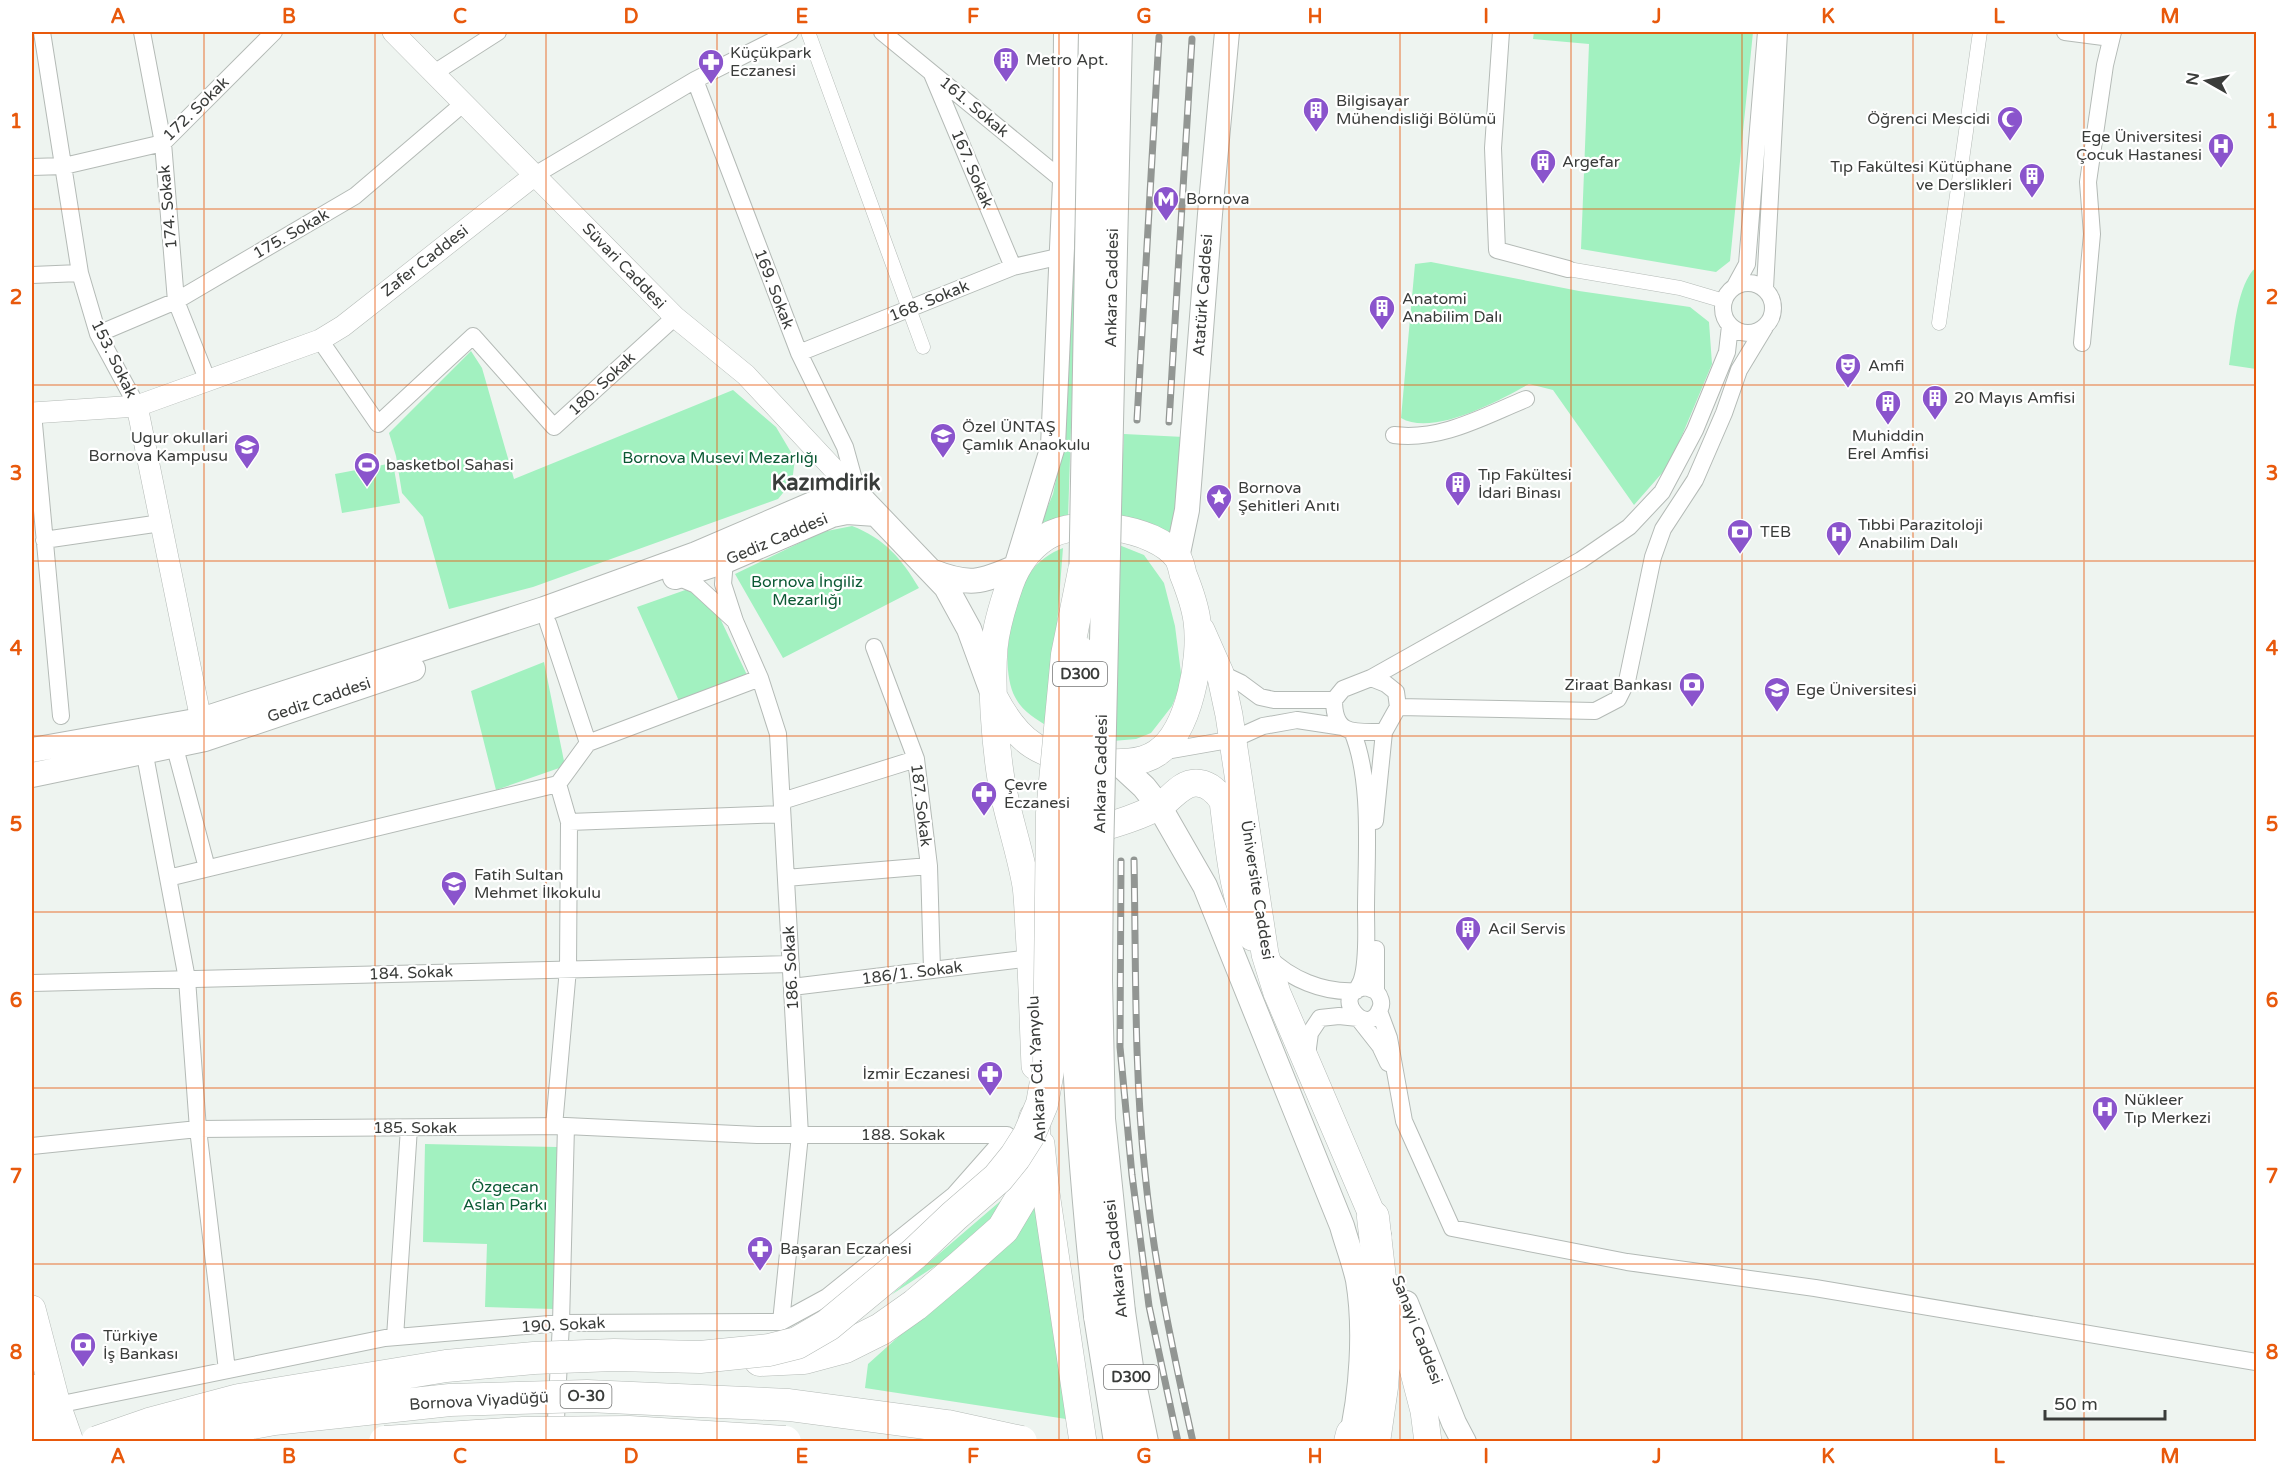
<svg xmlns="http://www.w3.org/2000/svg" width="2288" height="1473" font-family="'Varela Round',sans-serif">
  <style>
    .green { fill: #a2f1c0 }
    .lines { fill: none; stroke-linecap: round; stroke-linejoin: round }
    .pedestrian-casing { stroke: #b4bab6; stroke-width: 15 }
    .minor-casing { stroke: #b4bab6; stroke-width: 18 }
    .tertiary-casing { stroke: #b4bab6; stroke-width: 22 }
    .secondary-casing { stroke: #b4bab6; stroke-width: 26 }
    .primary-casing { stroke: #b4bab6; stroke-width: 28 }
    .trunk-casing { stroke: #b4bab6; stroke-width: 30 }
    .motorway-casing { stroke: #b4bab6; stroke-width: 33 }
    .pedestrian { stroke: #fff; stroke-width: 14 }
    .minor { stroke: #fff; stroke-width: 16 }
    .tertiary { stroke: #fff; stroke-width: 21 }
    .secondary { stroke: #fff; stroke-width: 24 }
    .primary { stroke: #fff; stroke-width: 27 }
    .trunk { stroke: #fff; stroke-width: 28 }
    .motorway { stroke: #fff; stroke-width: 32 }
    .rail-casing { stroke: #929693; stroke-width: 7 }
    .rail { stroke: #fff; stroke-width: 4.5; stroke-dasharray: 14; stroke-linecap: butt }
    .trunk-bridge-casing { stroke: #b4bab6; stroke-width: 30; stroke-linecap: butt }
    .motorway-bridge-casing { stroke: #b4bab6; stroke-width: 33; stroke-linecap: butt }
    .trunk-bridge { stroke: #fff; stroke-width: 28 }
    .motorway-bridge { stroke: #fff; stroke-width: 32 }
    .grid { fill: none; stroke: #e8590c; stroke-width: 1.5; stroke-opacity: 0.55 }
    .labels { text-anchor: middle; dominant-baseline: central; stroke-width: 4.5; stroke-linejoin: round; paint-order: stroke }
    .shield { fill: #fff; stroke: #757675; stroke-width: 1.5 }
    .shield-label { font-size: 15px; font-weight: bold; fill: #3a3c3a }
    .poi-label { font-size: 16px; fill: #3a3c3a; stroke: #fff; text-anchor: start }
    .street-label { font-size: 16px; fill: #3a3c3a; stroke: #fff }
    .park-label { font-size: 16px; fill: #0b5934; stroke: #fff }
    .district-label { font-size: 22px; font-weight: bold; fill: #393d3b; stroke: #fff }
    .neatline { fill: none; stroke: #e8590c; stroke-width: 2 }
    .grid-label { font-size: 20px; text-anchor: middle; font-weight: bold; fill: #e8590c }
  </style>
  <rect width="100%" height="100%" fill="#eef4f0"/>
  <path class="green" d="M1076,32H1084L1068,519L1038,530L1053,494L1062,451Z
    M1534,32H1753L1730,261L1716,272L1581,249L1589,44L1533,39Z
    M1431,262L1579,291L1690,307L1709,322L1712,364L1670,464L1634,505L1553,390L1529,384C1500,400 1433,437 1401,418L1415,264Z
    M2256,269V369L2229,365C2234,336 2235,293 2253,270Z
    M471,351L482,368L514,479L733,390L776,427L795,459L792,482L778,499L533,587L449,609L423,517L402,493L396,456L389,433Z
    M1124,434L1184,437L1172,537L1120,516Z
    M393,463L400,503L342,513L335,474Z
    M852,526C884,538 902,559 919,588L783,658L735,574L822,532Z
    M1119,545L1144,555L1164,583L1175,626L1182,681L1172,706L1151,733L1136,739L1113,741Z
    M1063,548L1049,727C1036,719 1022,711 1015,697C999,666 1011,601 1030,573C1038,561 1050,553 1063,548Z
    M691,588L719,616L747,675L679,701L637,607Z
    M544,662L565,766L496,790L471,691Z
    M425,1144L557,1147L554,1309L485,1307L487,1244L423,1242Z
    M1013,1169L1001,1223L891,1295L1004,1198Z
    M1039,1187L1066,1419L865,1388L868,1364L1014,1233Z"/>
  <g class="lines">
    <g class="pedestrian-casing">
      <path id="pedestrian" d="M808,32L923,347
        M1568,269L1680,288L1724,301
        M1939,323L1980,32"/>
    </g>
    <g class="minor-casing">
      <path id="minor" d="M42,32L80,273L98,334L137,406
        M142,32L163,143L176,301L207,379
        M882,32L1065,182
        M1501,32L1493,148L1497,250L1568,269
        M2065,32L2111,38
        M434,73L498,32
        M932,74L1013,267
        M695,80L799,353L845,447L858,494
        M32,167L64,166L163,143L274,32
        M535,175L695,80L790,32
        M32,275L80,273
        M1723 308a25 25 0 1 1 50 0a25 25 0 1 1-50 0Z
        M1735,286L1747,264L1766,32
        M1765,288L1779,32
        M98,334L176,301L355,196L464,103
        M320,340L378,424L473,336L554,427L675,317
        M2082,343L2092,234L2088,182L2105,65L2113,32
        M799,353L1013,267L1062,256
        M33,413L61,716
        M1394,435C1441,441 1484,416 1526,399
        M44,540L161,523
        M725,561L723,584L735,621L760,678L778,734L800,1135L781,1322
        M677,577L696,585L735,621
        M548,623L588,743
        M874,647L916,759L929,866L932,970
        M1220,673L1241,683L1260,697L1274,700H1334L1343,689L1371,678L1386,684L1396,692L1398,707L1384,732C1354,732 1334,736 1334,700
        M1371,678L1581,560L1629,527L1662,492L1695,430L1727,352L1730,326
        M1398,707L1595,711L1618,699L1627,681L1653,557L1663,529L1695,480L1724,413L1739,370L1765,327
        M174,744L207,868
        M144,750L187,979L198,1129L227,1370
        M1160,752L1234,739L1263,726L1297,720L1343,727
        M782,801L916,759
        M1375,821L1384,732
        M569,822L782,814
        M168,878L558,784L588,743L760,678
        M786,878L929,866
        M1376,949V991C1380,996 1383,1003 1380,1009C1368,1041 1327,993 1366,987L1376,991
        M1267,956C1290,979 1323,993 1356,991C1358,987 1361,983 1362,979C1368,960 1366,929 1366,910C1366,855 1373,781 1352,731
        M32,983L791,964
        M792,987L1031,958
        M1379,1011L1389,1038L1404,1121L1452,1228L1627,1262L1815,1288L2256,1362
        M1307,1055L1310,1033L1320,1018L1339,1016L1358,1018L1380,1046L1388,1063
        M554,1126L568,969L569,822L558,784
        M32,1146L198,1129L566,1126L757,1135H1007
        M395,1337L409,1128
        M57,1405L385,1338L561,1323L781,1322L827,1297L954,1195L1007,1135
        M555,1438L561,1323L566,1126"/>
    </g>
    <g class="tertiary-casing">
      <path id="tertiary" d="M393,32L675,317L746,375L858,495
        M137,406L201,720
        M32,413L137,406L320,340L343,326L535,175"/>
    </g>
    <g class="secondary-casing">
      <path id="secondary" d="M1177,558L1187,510L1210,214L1227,32
        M931,571C969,586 980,583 1016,567L1053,446L1065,182L1066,32
        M675,577L725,561L832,515L847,512L876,514
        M32,750L201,720L544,609L696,554L824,499L847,494L858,495L946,587L969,629L991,689
        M1118,763L1144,787L1159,806L1205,886L1342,1226C1347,1244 1354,1262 1358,1280C1366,1328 1362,1394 1350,1442
        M32,775L205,739L413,669
        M1406,1303L1454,1423L1464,1442"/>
    </g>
    <g class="primary-casing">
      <path id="primary" d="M1201,630L1220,673L1229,715L1265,954L1277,993L1373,1217L1378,1237
        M994,697C1018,743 1041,758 1093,762C1113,763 1140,765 1157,753C1190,731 1202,658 1197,621C1195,605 1189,589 1183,574C1182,569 1180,562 1178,558C1155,526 1077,517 1046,537C1029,548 1017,565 1010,584C1003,604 996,626 994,648C991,686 995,741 1001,779C1007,815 1020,850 1026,886C1028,900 1028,915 1029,930C1032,975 1033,1021 1035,1066
        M1081,834C1107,826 1136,819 1161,805C1172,798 1181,783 1196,783C1208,783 1217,792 1223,801C1229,847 1232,894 1252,937
        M1041,1144L1046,1193L1083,1442
        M1392,1288L1424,1411L1428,1442
        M32,1309L57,1405L70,1442
        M32,1388L46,1442"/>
    </g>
    <g class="trunk-casing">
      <path id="trunk" d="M1121,1312L1130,1374L1144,1442
        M1098,1316L1118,1442"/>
    </g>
    <g class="motorway-casing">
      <path id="motorway" d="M1373,1217L1386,1331L1382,1387L1374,1442
        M760,1360L804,1358L845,1347L881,1329L915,1305L960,1267L1003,1229L1025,1192L1031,1173L1035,1118
        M1350,1442L1352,1434"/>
    </g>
    <use href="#pedestrian" class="pedestrian"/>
    <use href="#minor" class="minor"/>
    <use href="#tertiary" class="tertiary"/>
    <use href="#secondary" class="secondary"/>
    <use href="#primary" class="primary"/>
    <use href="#trunk" class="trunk"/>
    <use href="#motorway" class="motorway"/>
    <g class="rail-casing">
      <path id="rail" d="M1137,420L1159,37
        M1169,422L1192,39
        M1134,860C1136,964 1134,1069 1145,1173C1154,1264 1173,1352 1193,1442
        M1121,861L1120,1047L1132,1175L1149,1306L1178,1442"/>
    </g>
    <use href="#rail" class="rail"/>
    <g class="trunk-bridge-casing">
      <path id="trunk-bridge" d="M1118,32L1099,858L1098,980L1101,1119L1121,1312
        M1083,593L1093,32
        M1081,651C1077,759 1071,867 1074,975C1076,1089 1086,1202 1098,1316"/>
    </g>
    <g class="motorway-bridge-casing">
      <path id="motorway-bridge" d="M170,1438L274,1419L450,1400L587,1396L789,1405L947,1426L1021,1442
        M97,1442L149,1424L239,1400L446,1366L534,1358L614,1355L700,1357L769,1350L797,1343L828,1325L915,1253L954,1216L998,1178L1015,1157L1029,1135L1042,1104L1049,1065L1052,813L1067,655L1084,571
        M385,1442L523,1433L629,1432L785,1442"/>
    </g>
    <use href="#trunk-bridge" class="trunk-bridge"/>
    <use href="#motorway-bridge" class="motorway-bridge"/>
  </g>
  <path class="grid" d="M204,32V1442M375,32V1442M546,32V1442M717,32V1442M888,32V1442M1059,32V1442M1229,32V1442M1400,32V1442M1571,32V1442M1742,32V1442M1913,32V1442M2084,32V1442M32,209H2256M32,385H2256M32,561H2256M32,736H2256M32,912H2256M32,1088H2256M32,1264H2256"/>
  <defs>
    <g id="building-pin" transform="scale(1.35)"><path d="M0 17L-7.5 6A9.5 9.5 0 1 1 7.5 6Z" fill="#8a54cc" stroke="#fff"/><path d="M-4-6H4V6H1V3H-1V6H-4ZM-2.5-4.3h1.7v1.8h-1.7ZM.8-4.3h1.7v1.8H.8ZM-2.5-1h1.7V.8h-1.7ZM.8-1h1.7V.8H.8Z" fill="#fff"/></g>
    <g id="pharmacy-pin" transform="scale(1.35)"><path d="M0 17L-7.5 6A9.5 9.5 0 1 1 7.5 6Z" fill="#8a54cc" stroke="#fff"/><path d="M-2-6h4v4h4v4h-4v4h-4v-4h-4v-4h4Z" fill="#fff"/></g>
    <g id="mosque-pin" transform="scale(1.35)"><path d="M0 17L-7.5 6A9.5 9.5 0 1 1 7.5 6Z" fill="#8a54cc" stroke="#fff"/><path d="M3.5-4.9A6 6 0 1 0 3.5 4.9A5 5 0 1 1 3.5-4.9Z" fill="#fff"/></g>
    <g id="hospital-pin" transform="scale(1.35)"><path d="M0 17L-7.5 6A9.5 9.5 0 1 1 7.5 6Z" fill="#8a54cc" stroke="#fff"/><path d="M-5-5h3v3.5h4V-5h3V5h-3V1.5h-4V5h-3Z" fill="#fff"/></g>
    <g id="metro-pin" transform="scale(1.35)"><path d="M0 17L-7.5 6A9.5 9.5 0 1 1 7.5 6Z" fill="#8a54cc" stroke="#fff"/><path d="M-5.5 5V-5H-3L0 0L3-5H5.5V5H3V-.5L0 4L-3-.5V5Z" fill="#fff"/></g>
    <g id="theatre-pin" transform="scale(1.35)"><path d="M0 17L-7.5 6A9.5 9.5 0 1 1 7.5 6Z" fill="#8a54cc" stroke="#fff"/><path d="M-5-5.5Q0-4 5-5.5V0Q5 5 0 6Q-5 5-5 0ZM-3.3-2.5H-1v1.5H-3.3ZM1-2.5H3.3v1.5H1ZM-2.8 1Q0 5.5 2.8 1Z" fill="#fff"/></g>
    <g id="school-pin" transform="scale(1.35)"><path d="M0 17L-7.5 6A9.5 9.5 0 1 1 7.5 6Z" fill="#8a54cc" stroke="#fff"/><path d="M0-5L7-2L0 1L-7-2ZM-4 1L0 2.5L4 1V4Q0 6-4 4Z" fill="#fff"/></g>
    <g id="stadium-pin" transform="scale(1.35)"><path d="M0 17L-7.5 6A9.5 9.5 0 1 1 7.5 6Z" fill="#8a54cc" stroke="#fff"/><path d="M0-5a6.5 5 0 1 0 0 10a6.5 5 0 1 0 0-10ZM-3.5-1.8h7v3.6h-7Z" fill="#fff"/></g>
    <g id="sight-pin" transform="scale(1.35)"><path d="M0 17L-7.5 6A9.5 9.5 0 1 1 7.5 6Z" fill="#8a54cc" stroke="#fff"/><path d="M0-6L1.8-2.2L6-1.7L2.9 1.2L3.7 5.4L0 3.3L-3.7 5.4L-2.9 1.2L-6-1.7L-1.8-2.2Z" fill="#fff"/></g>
    <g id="bank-pin" transform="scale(1.35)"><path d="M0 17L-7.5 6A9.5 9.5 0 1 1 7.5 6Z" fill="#8a54cc" stroke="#fff"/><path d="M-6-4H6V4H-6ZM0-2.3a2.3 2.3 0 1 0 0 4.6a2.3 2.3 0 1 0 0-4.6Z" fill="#fff"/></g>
    <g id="university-pin" transform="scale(1.35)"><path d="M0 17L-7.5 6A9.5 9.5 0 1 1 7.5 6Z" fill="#8a54cc" stroke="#fff"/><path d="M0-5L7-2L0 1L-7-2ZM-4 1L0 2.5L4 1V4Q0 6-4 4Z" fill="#fff"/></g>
  </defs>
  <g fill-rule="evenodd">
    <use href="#building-pin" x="1006" y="60"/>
    <use href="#pharmacy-pin" x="711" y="62"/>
    <use href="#building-pin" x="1316" y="110"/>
    <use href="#mosque-pin" x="2010" y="119"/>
    <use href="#hospital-pin" x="2221" y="146"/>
    <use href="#building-pin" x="1543" y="162"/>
    <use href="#building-pin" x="2032" y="176"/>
    <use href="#metro-pin" x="1166" y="199"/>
    <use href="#building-pin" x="1382" y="308"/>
    <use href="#theatre-pin" x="1848" y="366"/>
    <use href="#building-pin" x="1935" y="398"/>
    <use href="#building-pin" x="1888" y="403"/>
    <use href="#school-pin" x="943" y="436"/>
    <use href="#school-pin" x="247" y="447"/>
    <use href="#stadium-pin" x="367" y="465"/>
    <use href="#building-pin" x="1458" y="484"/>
    <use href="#sight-pin" x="1219" y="497"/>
    <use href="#bank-pin" x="1740" y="532"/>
    <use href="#hospital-pin" x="1839" y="534"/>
    <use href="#bank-pin" x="1692" y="685"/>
    <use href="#university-pin" x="1777" y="690"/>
    <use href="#pharmacy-pin" x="984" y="794"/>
    <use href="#school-pin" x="454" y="884"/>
    <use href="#building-pin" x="1468" y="929"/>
    <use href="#pharmacy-pin" x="990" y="1074"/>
    <use href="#hospital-pin" x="2105" y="1109"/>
    <use href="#pharmacy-pin" x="760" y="1249"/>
    <use href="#bank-pin" x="83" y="1345"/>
  </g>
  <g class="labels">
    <g class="shield">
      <rect x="1053" y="662" width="54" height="24" rx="4.5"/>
      <rect x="1104" y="1365" width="54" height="24" rx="4.5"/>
      <rect x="560.5" y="1384" width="51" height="24" rx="4.5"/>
    </g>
    <g class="shield-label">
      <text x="1080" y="674">D300</text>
      <text x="1131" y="1377">D300</text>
      <text x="586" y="1396">O-30</text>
    </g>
    <g class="poi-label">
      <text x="730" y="53">Küçükpark<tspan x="730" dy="18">Eczanesi</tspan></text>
      <text x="1026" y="60">Metro Apt.</text>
      <text x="1336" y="101">Bilgisayar<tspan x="1336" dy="18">Mühendisliği Bölümü</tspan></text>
      <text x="1990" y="119" text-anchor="end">Öğrenci Mescidi</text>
      <text x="2202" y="137" text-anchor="end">Ege Üniversitesi<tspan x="2202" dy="18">Çocuk Hastanesi</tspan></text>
      <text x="1562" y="162">Argefar</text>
      <text x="2012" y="167" text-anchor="end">Tıp Fakültesi Kütüphane<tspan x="2012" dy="18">ve Derslikleri</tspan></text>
      <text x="1186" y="199">Bornova</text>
      <text x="1402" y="299">Anatomi<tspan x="1402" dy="18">Anabilim Dalı</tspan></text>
      <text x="1868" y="366">Amfi</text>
      <text x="1954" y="398">20 Mayıs Amfisi</text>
      <text x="962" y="427">Özel ÜNTAŞ<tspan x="962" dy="18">Çamlık Anaokulu</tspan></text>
      <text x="1888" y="436" text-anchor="middle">Muhiddin<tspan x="1888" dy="18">Erel Amfisi</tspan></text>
      <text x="228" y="438" text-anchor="end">Ugur okullari<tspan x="228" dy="18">Bornova Kampusu</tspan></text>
      <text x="386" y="465">basketbol Sahasi</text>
      <text x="1478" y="475">Tıp Fakültesi<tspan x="1478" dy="18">İdari Binası</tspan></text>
      <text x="1238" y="488">Bornova<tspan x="1238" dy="18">Şehitleri Anıtı</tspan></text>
      <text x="1858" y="525">Tıbbi Parazitoloji<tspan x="1858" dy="18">Anabilim Dalı</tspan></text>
      <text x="1760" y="532">TEB</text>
      <text x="1672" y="685" text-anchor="end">Ziraat Bankası</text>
      <text x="1796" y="690">Ege Üniversitesi</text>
      <text x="1004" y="785">Çevre<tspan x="1004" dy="18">Eczanesi</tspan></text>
      <text x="474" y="875">Fatih Sultan<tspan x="474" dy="18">Mehmet İlkokulu</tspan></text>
      <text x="1488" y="929">Acil Servis</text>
      <text x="970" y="1074" text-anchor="end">İzmir Eczanesi</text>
      <text x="2124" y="1100">Nükleer<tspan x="2124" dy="18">Tıp Merkezi</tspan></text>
      <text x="780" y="1249">Başaran Eczanesi</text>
      <text x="103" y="1336">Türkiye<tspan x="103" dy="18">İş Bankası</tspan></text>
    </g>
    <g class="street-label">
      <text transform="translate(974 107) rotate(40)">161. Sokak</text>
      <text transform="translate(196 109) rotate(-44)">172. Sokak</text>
      <text transform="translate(972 169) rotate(67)">167. Sokak</text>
      <text transform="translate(168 207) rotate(-95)">174. Sokak</text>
      <text transform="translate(291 234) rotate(-30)">175. Sokak</text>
      <text transform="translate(425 261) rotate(-38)">Zafer Caddesi</text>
      <text transform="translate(624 266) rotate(46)">Süvari Caddesi</text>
      <text transform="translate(1112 288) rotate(-89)">Ankara Caddesi</text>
      <text transform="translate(774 289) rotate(69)">169. Sokak</text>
      <text transform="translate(1203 295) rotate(-86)">Atatürk Caddesi</text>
      <text transform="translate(929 301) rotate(-22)">168. Sokak</text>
      <text transform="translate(114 359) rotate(64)">153. Sokak</text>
      <text transform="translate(602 384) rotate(-43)">180. Sokak</text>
      <text transform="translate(777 539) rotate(-23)">Gediz Caddesi</text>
      <text transform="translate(319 700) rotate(-19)">Gediz Caddesi</text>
      <text transform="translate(1101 774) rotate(-89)">Ankara Caddesi</text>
      <text transform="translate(921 805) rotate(83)">187. Sokak</text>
      <text transform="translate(1257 890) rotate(81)">Üniversite Caddesi</text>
      <text transform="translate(791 968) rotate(-93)">186. Sokak</text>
      <text transform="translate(411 973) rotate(-2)">184. Sokak</text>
      <text transform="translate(912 973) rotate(-7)">186/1. Sokak</text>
      <text transform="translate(1037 1069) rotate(-93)">Ankara Cd. Yanyolu</text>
      <text x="415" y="1128">185. Sokak</text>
      <text x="903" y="1135">188. Sokak</text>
      <text transform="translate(1116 1259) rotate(-96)">Ankara Caddesi</text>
      <text transform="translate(563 1325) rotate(-3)">190. Sokak</text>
      <text transform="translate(1417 1330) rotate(69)">Sanayi Caddesi</text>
      <text transform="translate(479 1401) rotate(-3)">Bornova Viyadüğü</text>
    </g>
    <g class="park-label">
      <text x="720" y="458">Bornova Musevi Mezarlığı</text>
      <text x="807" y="582">Bornova İngiliz<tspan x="807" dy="18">Mezarlığı</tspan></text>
      <text x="505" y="1187">Özgecan<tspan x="505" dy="18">Aslan Parkı</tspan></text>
    </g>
    <g class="district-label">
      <text x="826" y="483">Kazımdirik</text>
    </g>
  </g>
  <rect width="2288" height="1473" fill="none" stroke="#ffffff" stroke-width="66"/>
  <g transform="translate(2207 81) rotate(279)" stroke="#ffffff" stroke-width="4.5" paint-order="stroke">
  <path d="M0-4.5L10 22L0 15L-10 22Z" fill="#3a3c3a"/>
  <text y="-9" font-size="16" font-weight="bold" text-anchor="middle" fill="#3a3c3a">N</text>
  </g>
  <path d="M2045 1410v9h120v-9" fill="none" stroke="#3a3c3a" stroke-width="3"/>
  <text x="2054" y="1410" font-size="18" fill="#3a3c3a" stroke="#ffffff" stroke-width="4.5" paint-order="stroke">50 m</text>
  <rect x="33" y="33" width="2222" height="1407" class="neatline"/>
  <g class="grid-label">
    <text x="118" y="23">A</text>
    <text x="289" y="23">B</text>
    <text x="460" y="23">C</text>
    <text x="631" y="23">D</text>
    <text x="802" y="23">E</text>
    <text x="973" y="23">F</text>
    <text x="1144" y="23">G</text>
    <text x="1315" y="23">H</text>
    <text x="1486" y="23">I</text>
    <text x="1657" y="23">J</text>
    <text x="1828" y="23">K</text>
    <text x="1999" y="23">L</text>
    <text x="2170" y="23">M</text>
    <text x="16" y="128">1</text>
    <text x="2272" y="128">1</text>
    <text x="16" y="304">2</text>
    <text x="2272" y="304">2</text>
    <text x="16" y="480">3</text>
    <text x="2272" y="480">3</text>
    <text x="16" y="655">4</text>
    <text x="2272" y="655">4</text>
    <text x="16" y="831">5</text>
    <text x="2272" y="831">5</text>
    <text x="16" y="1007">6</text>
    <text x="2272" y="1007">6</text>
    <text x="16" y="1183">7</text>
    <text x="2272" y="1183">7</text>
    <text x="16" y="1359">8</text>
    <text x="2272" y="1359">8</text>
    <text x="118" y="1463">A</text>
    <text x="289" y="1463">B</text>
    <text x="460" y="1463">C</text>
    <text x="631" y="1463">D</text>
    <text x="802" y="1463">E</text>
    <text x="973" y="1463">F</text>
    <text x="1144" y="1463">G</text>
    <text x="1315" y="1463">H</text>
    <text x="1486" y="1463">I</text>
    <text x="1657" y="1463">J</text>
    <text x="1828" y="1463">K</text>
    <text x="1999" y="1463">L</text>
    <text x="2170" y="1463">M</text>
  </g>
</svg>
